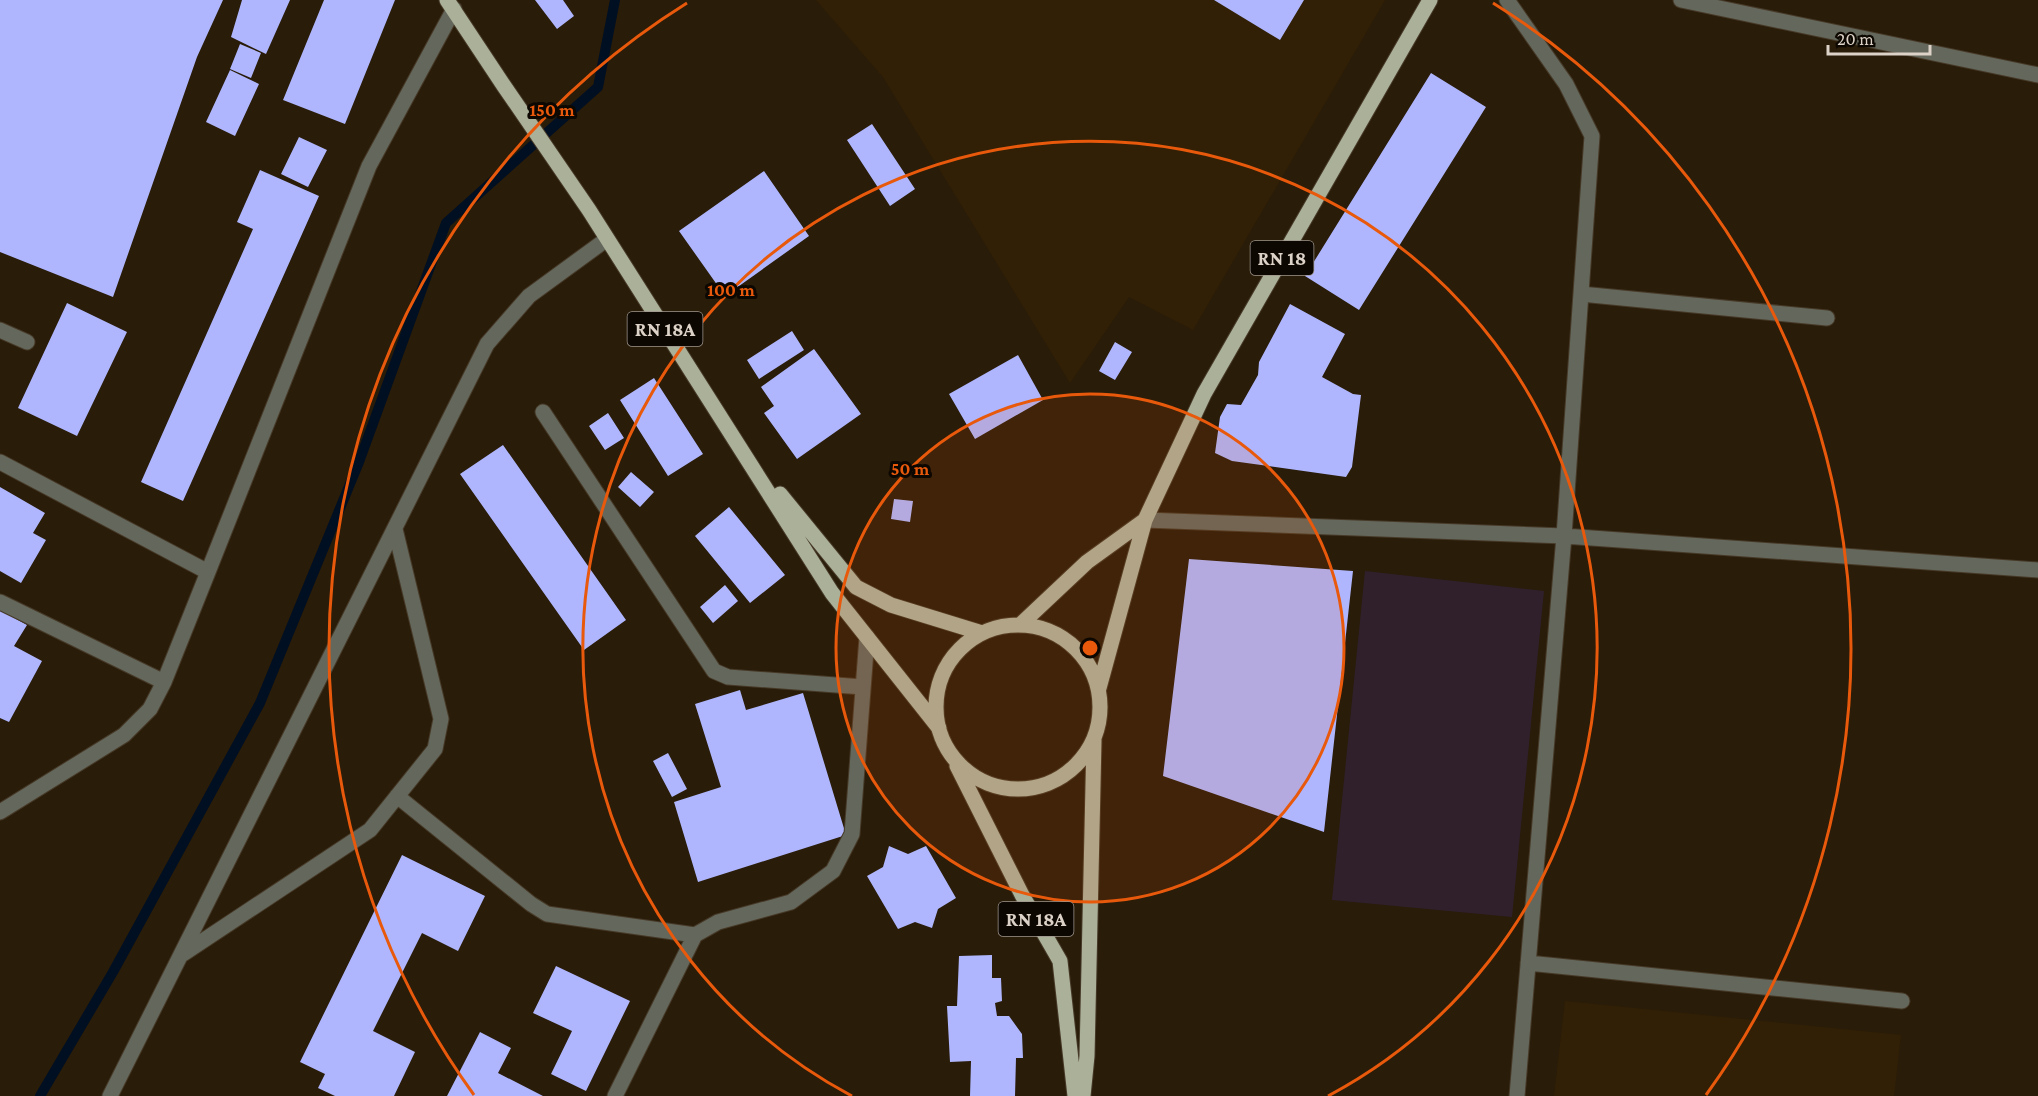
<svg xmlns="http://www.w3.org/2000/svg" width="2038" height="1096" font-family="'Crimson Pro',serif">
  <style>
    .built { fill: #312006 }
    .medical { fill: #2f202c }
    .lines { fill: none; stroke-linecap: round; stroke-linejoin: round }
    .stream { stroke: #000f22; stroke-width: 10 }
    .building { fill: #afb6fd }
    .minor-casing { stroke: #463927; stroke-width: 17 }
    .major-casing { stroke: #463927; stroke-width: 17 }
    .minor { stroke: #64675c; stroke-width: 15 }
    .major { stroke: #abb099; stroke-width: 15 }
    .ring { fill: none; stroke: #e8590c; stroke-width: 3 }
    .labels { text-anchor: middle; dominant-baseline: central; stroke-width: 6; stroke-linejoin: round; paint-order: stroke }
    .shield { fill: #0d0702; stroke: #9e958c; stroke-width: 1.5 }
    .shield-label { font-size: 20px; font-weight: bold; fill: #dcd2c7 }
    .centre { fill: #e8590c; stroke: #0d0702; stroke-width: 3 }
    .ring-label { font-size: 18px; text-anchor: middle; font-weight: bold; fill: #e8590c; stroke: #0d0702; stroke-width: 6; stroke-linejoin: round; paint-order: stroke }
  </style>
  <rect width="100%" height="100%" fill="#291c09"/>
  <path class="built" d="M816,0H1385L1193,330L1129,297L1070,383L883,77Z
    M1565,1001L1901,1035L1894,1096H1554Z"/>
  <path class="medical" d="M1365,571L1544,591L1512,917L1332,900Z"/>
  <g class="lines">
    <path class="stream" d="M40,1096L113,972L260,703L359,462L446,223L598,87L615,0"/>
  </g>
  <path class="building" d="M0,0H223L197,57L113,297L0,252Z
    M242,0H290L266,54L231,37Z
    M324,0H395L345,124L283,100Z
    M535,0H563L574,16L557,29Z
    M1214,0H1304L1280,40Z
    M240,44L261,53L251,78L230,69Z
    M230,70L259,84L235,136L206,122Z
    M1431,73L1486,107L1359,310L1305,276Z
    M872,124L915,189L890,206L847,140Z
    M299,137L327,150L308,187L281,174Z
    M260,170L319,196L183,501L141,482L253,229L237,222Z
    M764,171L809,236L725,296L679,231Z
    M67,303L127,332L77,436L18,408Z
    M1290,304L1345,334L1322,377L1353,394L1361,395L1352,467L1346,477L1232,461L1215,453L1220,417L1227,404L1241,405L1258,375L1259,362Z
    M792,331L804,350L759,379L747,360Z
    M1115,342L1132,352L1115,380L1099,371Z
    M814,349L861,414L797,459L764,413L774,406L761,387Z
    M1018,355L1043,400L975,439L949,394Z
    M654,378L703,454L668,476L620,400Z
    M608,413L624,438L605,450L589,426Z
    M503,445L626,620L584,650L460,474Z
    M631,472L654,492L640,507L618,487Z
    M0,487L45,513L33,533L46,540L21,583L0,571Z
    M894,499L913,501L910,522L891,519Z
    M729,507L785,575L750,603L695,536Z
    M1189,559L1353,571L1324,832L1163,776Z
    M725,585L738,601L713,623L700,607Z
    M0,610L27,625L14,646L42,661L9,722L0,718Z
    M740,690L746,710L803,693L846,835L698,882L674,802L721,787L695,704Z
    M668,753L687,789L672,797L653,761Z
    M889,846L908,854L926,846L956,898L938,909L932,928L915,922L898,929L867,876L883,867Z
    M402,855L485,896L458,951L422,933L373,1031L415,1052L394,1096H335L318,1088L325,1074L300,1062Z
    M992,955V978H1001L1002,1001L995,1003L997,1016H1009L1022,1034L1023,1058H1016L1015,1096H970L971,1061L950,1062L947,1006H957L959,956Z
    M556,966L630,1001L586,1091L551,1074L572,1031L533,1013Z
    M480,1032L511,1048L498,1073L543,1096H447Z"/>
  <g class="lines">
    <g class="minor-casing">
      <path id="minor" d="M1507,0L1566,84L1592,136L1564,536L1517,1096
        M1681,0L2038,75
        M1581,294L1827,318
        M0,330L27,342
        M543,412L714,671L728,677L863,687
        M0,462L208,572
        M1145,520L1564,536L2038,570
        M0,602L164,682
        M397,796L531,904L547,914L695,935
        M0,812L124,735L150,709L164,682L208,572L369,166L454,9
        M183,954L370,830L435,749L441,719L395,529
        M1528,963L1902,1001
        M110,1096L487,344L529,296L607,239
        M615,1096L695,935L718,922L791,902L833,871L852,834L867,637"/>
    </g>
    <g class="major-casing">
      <path id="major" d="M447,0L504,86L589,210L832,593L939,728
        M780,494L856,587L891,605L982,633
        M1020,625L1087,562L1145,520
        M936 707a82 82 0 1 1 164 0a82 82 0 1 1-164 0Z
        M1099,688L1145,520L1204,394L1430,0
        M957,766L1022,895L1060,961L1075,1096
        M1083,1096L1087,1056L1094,740"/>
    </g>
    <use href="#minor" class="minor"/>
    <use href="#major" class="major"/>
  </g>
  <circle cx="1090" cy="648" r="254" fill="#e8590c" fill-opacity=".12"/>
  <g class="ring">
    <circle cx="1090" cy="648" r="254"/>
    <path d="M852 1096A507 507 0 1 1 1328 1096"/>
    <path d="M474 1095A761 761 0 0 1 687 3M1493 3A761 761 0 0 1 1706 1095"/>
  </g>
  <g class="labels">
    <g class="shield">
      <rect x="1250.5" y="241" width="63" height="34" rx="4.5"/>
      <rect x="627.5" y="312" width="75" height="34" rx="4.5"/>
      <rect x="998.5" y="902" width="75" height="34" rx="4.5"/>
    </g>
    <g class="shield-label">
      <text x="1282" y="258">RN 18</text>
      <text x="665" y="329">RN 18A</text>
      <text x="1036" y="919">RN 18A</text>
    </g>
  </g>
  <circle cx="1090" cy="648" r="9" class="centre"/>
  <g class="ring-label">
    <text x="552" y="116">150 m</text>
    <text x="731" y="296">100 m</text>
    <text x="910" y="475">50 m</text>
  </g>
  <path d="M1828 45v9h102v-9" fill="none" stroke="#dcd2c7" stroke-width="3"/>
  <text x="1837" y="45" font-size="18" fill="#dcd2c7" stroke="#0d0702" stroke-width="4.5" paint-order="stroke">20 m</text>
</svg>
